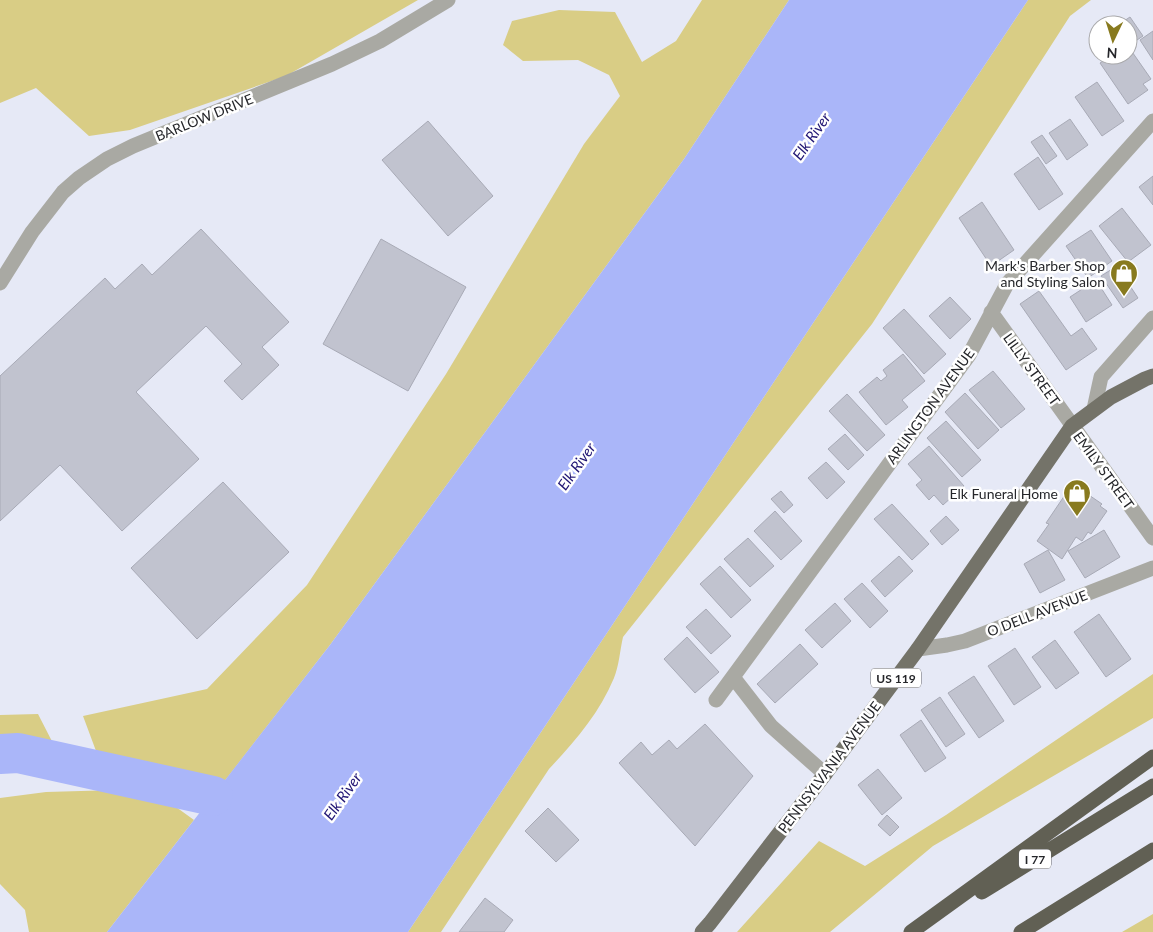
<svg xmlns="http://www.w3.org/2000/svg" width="1153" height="932" font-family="Lato,sans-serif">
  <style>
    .green { fill: #d9cd85 }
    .water { fill: #aab6f9 }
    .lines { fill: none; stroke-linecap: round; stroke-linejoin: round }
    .river { stroke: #aab6f9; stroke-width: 40 }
    .building { fill: #c1c3cf; stroke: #a8aab6 }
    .minor { stroke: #a9a9a3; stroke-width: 15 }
    .tertiary { stroke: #a9a9a3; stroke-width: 15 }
    .primary { stroke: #747369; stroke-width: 15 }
    .motorway { stroke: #616054; stroke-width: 15 }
    .labels { text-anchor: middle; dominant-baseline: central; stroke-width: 5; stroke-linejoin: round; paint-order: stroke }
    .shield { fill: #fff; stroke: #66676a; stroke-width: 1 }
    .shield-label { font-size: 12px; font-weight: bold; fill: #25262a }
    .street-label { font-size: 14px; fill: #25262a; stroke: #fff }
    .poi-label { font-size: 14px; fill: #25262a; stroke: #fff; text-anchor: end }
    .water-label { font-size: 15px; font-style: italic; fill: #201574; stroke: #fff }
  </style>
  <rect width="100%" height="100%" fill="#e6e9f6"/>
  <path class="green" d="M0,0H418L286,76L130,130L89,136L36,88L0,103Z
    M702,0H789L684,159L330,645L220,787L99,759L83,716L207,689L307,585L446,374L584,144L620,96L609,75L578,60L523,61L503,45L512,21L559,10L615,12L642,62L676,41Z
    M1028,0H1091L1070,16L872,324L623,637C620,650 619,666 614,678C599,714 575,741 549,769L441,932H408Z
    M1153,674V718L933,846L830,932H737L819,841L865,866L946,815Z
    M38,714L59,755L0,748V715Z
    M151,789L194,820L107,932H29L25,910L0,884V798L46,792Z
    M1153,914V932H1122Z"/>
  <path class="water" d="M789,0H1028L408,932H107L330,645L684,159Z"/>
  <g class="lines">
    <path class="river" d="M0,754L18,753L213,796"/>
  </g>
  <path class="building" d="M1130,17L1143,36L1131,44L1128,40V25H1118Z
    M1153,31V60L1140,40Z
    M1128,46L1151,79L1143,84L1148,90L1128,104L1100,63L1113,55H1128Z
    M1097,82L1124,121L1102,136L1075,97Z
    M1070,119L1088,145L1067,160L1049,133Z
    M428,121L493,196L448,236L382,160Z
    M1042,135L1057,156L1046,164L1031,142Z
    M1038,157L1063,194L1039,210L1014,174Z
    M1153,176V205L1139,187Z
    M982,202L1014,250L991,266L959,218Z
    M1122,208L1151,245L1128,262L1099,226Z
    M201,229L289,322L262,347L279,365L242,400L224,381L242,364L206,326L136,392L199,459L122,531L60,465L0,521V376L105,278L115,289L142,264L152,275Z
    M1091,230L1112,261L1088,278L1066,246Z
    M381,239L466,287L408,391L323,344Z
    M1117,266L1138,298L1123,308L1101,276Z
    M1096,280L1112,305L1086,322L1070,297Z
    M1039,291L1071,336L1082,328L1097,349L1066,370L1020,304Z
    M950,297L971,319L950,339L929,316Z
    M904,309L946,354L924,374L883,328Z
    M903,354L925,381L902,400L908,407L886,425L859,392L877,377L881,381L887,376L883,370Z
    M993,371L1025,409L1001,428L969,390Z
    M965,393L999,430L978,449L945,412Z
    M847,394L885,435L867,451L829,411Z
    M946,421L981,460L962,477L927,438Z
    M845,434L864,455L848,470L828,449Z
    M929,446L964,486L943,505L934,495L929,500L916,485L922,480L908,464Z
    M826,462L845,482L827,499L808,478Z
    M223,482L289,552L197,639L131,568Z
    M1071,486L1081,493L1083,491L1102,504L1100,506L1107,511L1091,534L1088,532L1082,541L1076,537L1062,559L1037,541L1049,524L1046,523Z
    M781,491L793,505L784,513L771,499Z
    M892,504L929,544L912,560L874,519Z
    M775,511L802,541L781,560L754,531Z
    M946,516L959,530L942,545L930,531Z
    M1104,530L1120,557L1085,578L1068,551Z
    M748,538L774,566L750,587L724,559Z
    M1048,550L1065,580L1040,593L1024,564Z
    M899,556L913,571L885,597L871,581Z
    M720,566L751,600L731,618L700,584Z
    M862,583L888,611L870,628L844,599Z
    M835,603L851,621L822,648L805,630Z
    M706,609L731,636L711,654L686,627Z
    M1099,614L1131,659L1106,677L1074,632Z
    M687,637L719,672L695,693L664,659Z
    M1055,640L1079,673L1056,689L1032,657Z
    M800,644L818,664L775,703L757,684Z
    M1015,648L1041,687L1014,705L988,666Z
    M974,676L1004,721L979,738L948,693Z
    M940,697L965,734L946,747L921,710Z
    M921,720L946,758L925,772L900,735Z
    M705,724L753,776L695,846L619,763L641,742L652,755L669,740L677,749Z
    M878,769L902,798L882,815L858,785Z
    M548,808L579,840L556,862L525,831Z
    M887,815L899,827L890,836L878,825Z
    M485,898L513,920L504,932H459Z"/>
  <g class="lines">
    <path class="minor" d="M991,312L1153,538
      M1094,409L1101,377L1153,318
      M918,649L947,645L965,641L1153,568
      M733,677L771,726L825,774
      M716,700L969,355L1007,284L1153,121"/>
    <path class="tertiary" d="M0,283L32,232L63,192L79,178L107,159L133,146L332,64L380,41L448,0"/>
    <path class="primary" d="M702,932L710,923L825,774L918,649L1072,426L1111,397L1145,379L1153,376"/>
    <path class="motorway" d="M982,892L1153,786
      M911,932L1153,757
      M1021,932L1153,850"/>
  </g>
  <defs>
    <g id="shop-pin" transform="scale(1.4375)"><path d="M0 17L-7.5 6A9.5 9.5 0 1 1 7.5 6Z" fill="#887a1f" stroke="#fff"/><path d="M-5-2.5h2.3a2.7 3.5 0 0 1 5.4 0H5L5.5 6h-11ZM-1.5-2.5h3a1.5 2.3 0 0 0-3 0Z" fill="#fff"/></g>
  </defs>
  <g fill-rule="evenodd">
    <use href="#shop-pin" x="1124" y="273"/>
    <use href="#shop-pin" x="1077" y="493"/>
  </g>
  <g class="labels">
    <g class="shield">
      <rect x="871" y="668.5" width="50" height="19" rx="4"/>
      <rect x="1019" y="849.5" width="32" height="19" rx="4"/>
    </g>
    <g class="shield-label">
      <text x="896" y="678">US 119</text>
      <text x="1035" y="859">I 77</text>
    </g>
    <g class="street-label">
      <text transform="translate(204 117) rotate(-22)">BARLOW DRIVE</text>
      <text transform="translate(1032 369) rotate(54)">LILLY STREET</text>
      <text transform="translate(930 406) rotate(-54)">ARLINGTON AVENUE</text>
      <text transform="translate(1104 470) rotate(54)">EMILY STREET</text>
      <text transform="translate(1037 613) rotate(-21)">O DELL AVENUE</text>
      <text transform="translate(829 767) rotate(-53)">PENNSYLVANIA AVENUE</text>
    </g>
    <g class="poi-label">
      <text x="1105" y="265">Mark's Barber Shop<tspan x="1105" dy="16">and Styling Salon</tspan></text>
      <text x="1058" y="493">Elk Funeral Home</text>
    </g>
    <g class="water-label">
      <text transform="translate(811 136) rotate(-55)">Elk River</text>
      <text transform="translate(576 466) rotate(-55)">Elk River</text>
      <text transform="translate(342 796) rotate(-55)">Elk River</text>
    </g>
  </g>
  <g transform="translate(1113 40) rotate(184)"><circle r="24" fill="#ffffff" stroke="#a8a8aa"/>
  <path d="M0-4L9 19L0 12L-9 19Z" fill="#887a1f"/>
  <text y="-8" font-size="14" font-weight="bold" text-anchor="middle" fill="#25262a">N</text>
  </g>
</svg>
